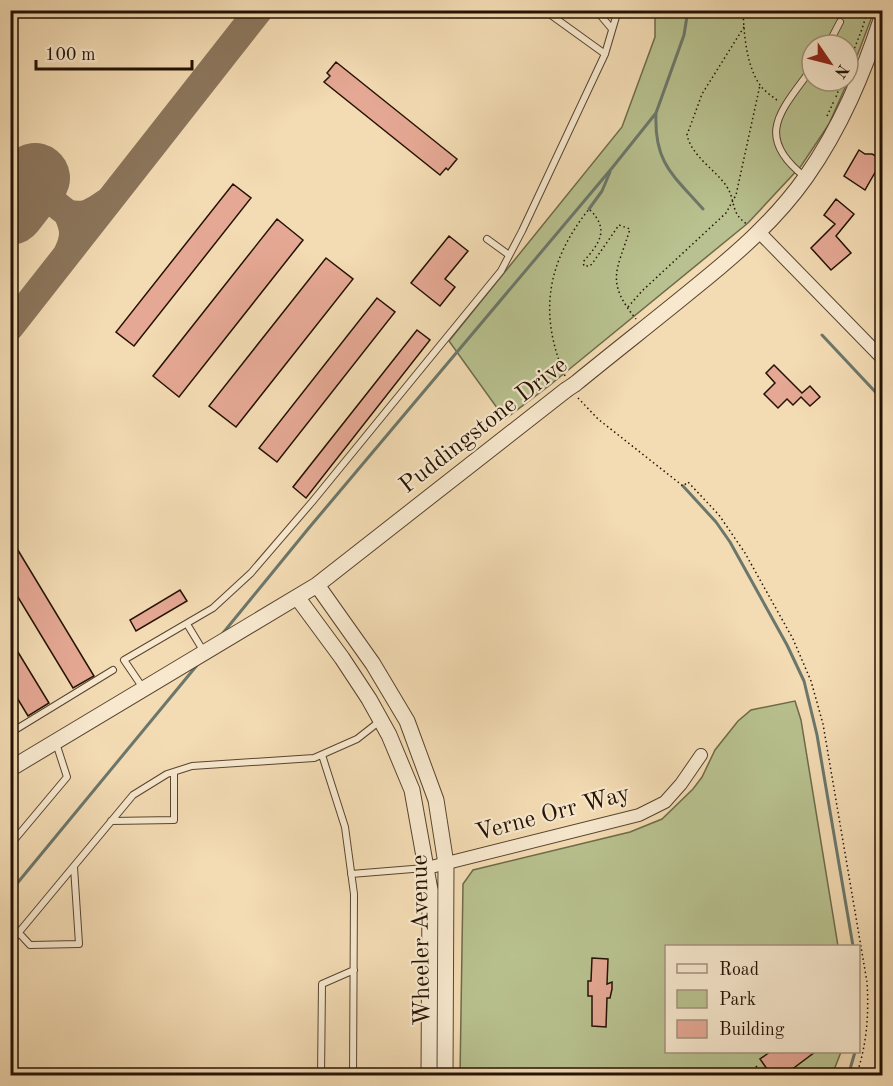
<svg xmlns="http://www.w3.org/2000/svg" width="893" height="1086" font-family="'Old Standard TT',serif">
  <style>
    .green { fill: #b8c18f; stroke: #6e6a4a; stroke-width: 1.5 }
    .lines { fill: none; stroke-linecap: round; stroke-linejoin: round }
    .stream { stroke: #6b776b; stroke-width: 3 }
    .taxiway { stroke: #8c765c; stroke-width: 28 }
    .runway { stroke: #8c765c; stroke-width: 70 }
    .building { fill: #e5a894; stroke: #241204; stroke-width: 1.5 }
    .service-casing { stroke: #584430; stroke-width: 8 }
    .minor-casing { stroke: #584430; stroke-width: 14 }
    .tertiary-casing { stroke: #584430; stroke-width: 17 }
    .path { stroke: #241204; stroke-width: 1.5; stroke-dasharray: 1.5 3; stroke-linecap: butt }
    .service { stroke: #f7e8ce; stroke-width: 6 }
    .minor { stroke: #f7e8ce; stroke-width: 12 }
    .tertiary { stroke: #f7e8ce; stroke-width: 15 }
    .tertiary-bridge-casing { stroke: #584430; stroke-width: 17; stroke-linecap: butt }
    .tertiary-bridge { stroke: #f7e8ce; stroke-width: 15 }
    .labels { text-anchor: middle; dominant-baseline: central; stroke-width: 4.5; stroke-linejoin: round; paint-order: stroke }
    .street-label { font-size: 24px; fill: #241204; stroke: #f7e8ce }
  </style>
  <rect width="100%" height="100%" fill="#f3dbb3"/>
  <filter id="stains"><feTurbulence type="fractalNoise" baseFrequency=".00333" numOctaves="4"/><feColorMatrix values="0 0 0 0 .2 0 0 0 0 .09 0 0 0 0 .02 0 0 0 .5 -.17"/></filter>
  <radialGradient id="worn" r=".72"><stop offset=".6" stop-color="#630" stop-opacity="0"/><stop offset="1" stop-color="#630" stop-opacity=".3"/></radialGradient>
  <path class="green" d="M655,11H874L848,80V45H812V81H848L829,124L801,166L748,223L550,385L505,419L449,341L622,127L655,37Z
    M795,701L801,720L838,946H666V1052H841L832,1075L460,1076L463,884L473,870L630,832L662,819L693,789L702,777L715,750L738,721L751,710Z"/>
  <g class="lines">
    <path class="stream" d="M656,114C654,163 673,175 703,209
      M589,209L602,191L610,172
      M822,335L882,399
      M683,486L716,522L730,542L787,645L804,681L817,735L853,946
      M223,633L308,529L612,168L656,113L684,35L688,10
      M10,892L198,664
      M858,986V1028
      M848,1076L855,1052"/>
    <path class="taxiway" d="M10,168L67,213
      M67,254C75,238 75,229 67,213C84,218 93,212 107,202
      M10,327L259,10"/>
    <path class="runway" d="M10,210L35,178"/>
  </g>
  <path class="building" d="M336,62L457,159L448,170L446,168L440,175L324,82L330,76L327,73Z
    M859,150L865,154H872L880,158L881,162L865,190L844,176Z
    M233,184L251,198L134,346L116,332Z
    M836,199L854,214L836,236L851,253L831,270L811,248L835,224L824,215Z
    M277,219L303,240L179,397L153,376Z
    M449,236L468,251L445,279L455,287L440,306L411,283Z
    M326,258L353,279L236,427L209,406Z
    M377,298L395,312L277,462L259,448Z
    M417,330L430,340L306,498L293,487Z
    M774,365L802,393L810,386L820,397L810,406L801,397L793,405L787,399L778,408L764,394L775,383L766,373Z
    M10,537L94,676L73,688L10,584Z
    M180,590L187,601L136,631L130,620Z
    M10,639L49,703L28,716L10,686Z
    M592,958L608,959L607,984L612,982V989L610,998H607L606,1027L592,1026V996H588V981H591Z
    M770,1052H815L783,1076H772L760,1059Z"/>
  <g class="lines">
    <g class="service-casing">
      <path id="service" d="M544,10L605,54
        M596,10L612,29
        M828,45L840,22
        M805,177C753,136 781,111 812,68
        M487,239L509,255
        M187,624L204,652
        M143,688L124,660L213,608L251,573L312,502L501,271L522,231L605,54L618,10
        M10,733L113,670
        M322,755L345,827L354,894L353,1076
        M111,821L174,820V772
        M15,839L67,777L56,743
        M351,874L425,868
        M19,933L30,945L79,944L74,867
        M10,943L133,795L167,774L192,766L314,758L357,739L380,721
        M321,1076L322,984L354,970"/>
    </g>
    <g class="minor-casing">
      <path id="minor" d="M759,232L882,358
        M427,868L639,815L665,802L681,784L701,755"/>
    </g>
    <g class="tertiary-casing">
      <path id="tertiary" d="M575,384C614,352 654,321 693,289C734,256 775,221 806,177C841,127 863,74 882,17
        M317,585L373,664L407,721L436,800L446,864L445,1076
        M297,597L342,658L369,699L389,735L412,790L430,890L429,1076
        M10,769L317,585L566,390"/>
    </g>
    <path class="path" d="M743,10C744,34 746,65 760,85C764,91 772,96 778,101
      M744,27L702,94L687,135C692,157 716,170 727,187C736,201 730,213 747,224
      M848,65L862,29L868,10
      M836,97L842,81
      M827,116L834,101
      M628,307L642,291L726,213L736,195L760,85
      M565,376C538,313 547,262 589,209C610,229 600,243 583,262L584,266H590L594,261L619,225L630,229C617,271 605,281 636,319
      M578,398L598,419L683,486L688,482L719,515L745,553L793,639L811,681L823,724L867,982C869,1014 867,1045 856,1076
      M756,1066L763,1076"/>
    <use href="#service" class="service"/>
    <use href="#minor" class="minor"/>
    <use href="#tertiary" class="tertiary"/>
    <g class="tertiary-bridge-casing">
      <path id="tertiary-bridge" d="M566,390L575,384"/>
    </g>
    <use href="#tertiary-bridge" class="tertiary-bridge"/>
  </g>
  <g class="labels">
    <g class="street-label">
      <text transform="translate(484 426) rotate(-38)">Puddingstone Drive</text>
      <text transform="translate(553 814) rotate(-15)">Verne Orr Way</text>
      <text transform="translate(422 940) rotate(-91)">Wheeler Avenue</text>
    </g>
  </g>
  <rect width="893" height="1086" fill="none" stroke="#f3dbb3" stroke-width="36"/>
  <rect x="12" y="12" width="869" height="1062" fill="none" stroke="#241204" stroke-width="3"/>
  <rect x="18" y="18" width="857" height="1050" fill="none" stroke="#241204" stroke-width="1.5"/>
  <rect x="665" y="945" width="195" height="108" fill="#f7e8ce" stroke="#a3927d" stroke-width="1.5"/>
  <rect x="677" y="964" width="30" height="9" fill="#f7e8ce" stroke="#a3927d" stroke-width="1.5"/>
  <text x="719" y="975" font-size="18" fill="#241204">Road</text>
  <rect x="677" y="990" width="30" height="18" fill="#b8c18f" stroke="#a3927d" stroke-width="1.5"/>
  <text x="719" y="1005" font-size="18" fill="#241204">Park</text>
  <rect x="677" y="1020" width="30" height="18" fill="#e5a894" stroke="#a3927d" stroke-width="1.5"/>
  <text x="719" y="1035" font-size="18" fill="#241204">Building</text>
  <g transform="translate(830 63) rotate(125)"><circle r="28" fill="#f7e8ce" stroke="#a3927d" stroke-width="1.5"/>
  <path d="M0-4.5L10 22L0 15L-10 22Z" fill="#8f2418"/>
  <text y="-9" font-size="16" font-weight="bold" text-anchor="middle" fill="#241204">N</text>
  </g>
  <path d="M36 60v9h156v-9" fill="none" stroke="#241204" stroke-width="3"/>
  <text x="45" y="60" font-size="18" fill="#241204" stroke="#f7e8ce" stroke-width="4.5" paint-order="stroke">100 m</text>
  <rect width="100%" height="100%" filter="url(#stains)"/>
  <rect width="100%" height="100%" fill="url(#worn)"/>
</svg>
